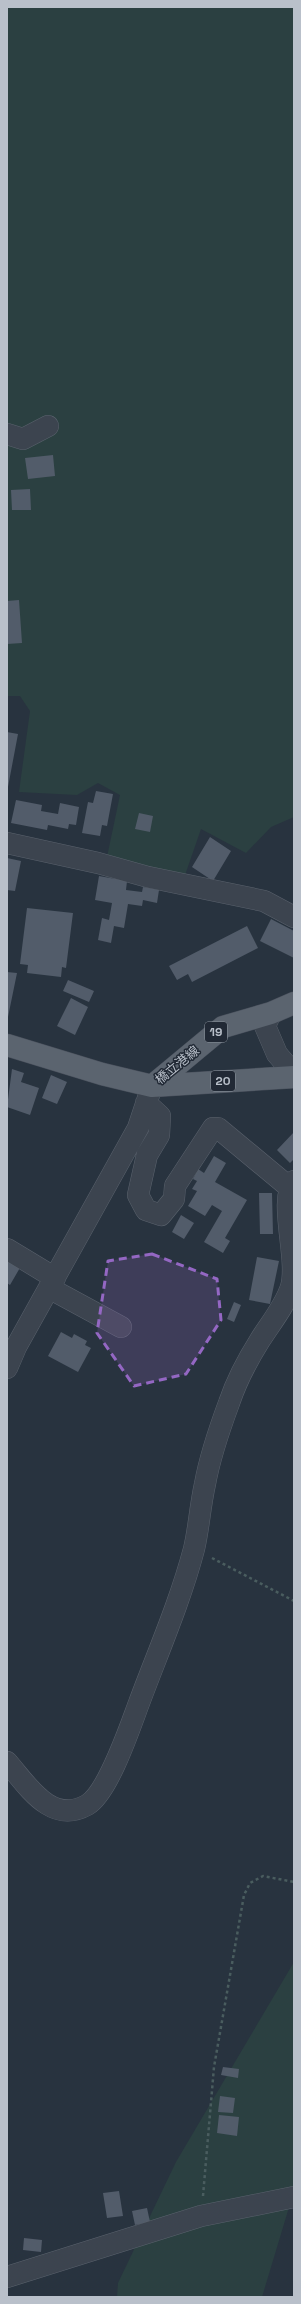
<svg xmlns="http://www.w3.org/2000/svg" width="301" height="2304" font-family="'Space Grotesk','Noto Sans JP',sans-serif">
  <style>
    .green { fill: #2b4041 }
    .building { fill: #525c6a }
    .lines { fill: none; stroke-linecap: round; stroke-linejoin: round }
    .minor-casing { stroke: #5a626d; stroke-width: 22 }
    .major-casing { stroke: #49505c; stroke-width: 23 }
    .path { stroke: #4a5d5f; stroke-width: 2.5; stroke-dasharray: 3 3; stroke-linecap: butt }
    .minor { stroke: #3c444f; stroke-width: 21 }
    .major { stroke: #5b646f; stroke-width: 22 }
    .marked { fill: #9467c3; fill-opacity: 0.2; stroke: #9467c3; stroke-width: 3; stroke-dasharray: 8 5; stroke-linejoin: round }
    .labels { text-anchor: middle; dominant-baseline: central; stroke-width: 3; stroke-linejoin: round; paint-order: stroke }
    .shield { fill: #212935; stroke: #8b939d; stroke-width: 1 }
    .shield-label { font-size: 12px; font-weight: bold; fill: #b9c0ca }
    .street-label { font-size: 13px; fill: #b9c0ca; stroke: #212935 }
  </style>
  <rect width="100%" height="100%" fill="#28333f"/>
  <path class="green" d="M7,7H294V817L271,827L246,853L201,829L184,878L107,857L120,795L98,783L77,795L19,792L30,711L20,696H7Z
    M294,1962V2201L290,2204L262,2297H117L118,2283L176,2162Z"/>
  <path class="building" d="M53,455L55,476L28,479L25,458Z
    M30,489L31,510H12L11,490Z
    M19,600L22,643L7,644V601Z
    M7,732L18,734L8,787H7Z
    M96,791L113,794L107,826L102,825L100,836L82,833L88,802L93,803Z
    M16,800L42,805L41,811L58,814L60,803L79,807L76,825L69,824L68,829L48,825L47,830L11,823Z
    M139,813L153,816L150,832L135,829Z
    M210,837L231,851L213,881L192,867Z
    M7,858L21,861L15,891L7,890Z
    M99,876L127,881L126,890L142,892L143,887L159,890L157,903L143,900L142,906L128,904L124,928L114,926L111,943L98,940L102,918L109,920L112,903L95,900Z
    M27,908L73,913L66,968L62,967L61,977L27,973L28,965L20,964Z
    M271,919L294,931V958L260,941Z
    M247,926L258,948L192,982L188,974L177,980L169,966Z
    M7,972L17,973L8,1017H7Z
    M68,980L94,991L89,1002L63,991Z
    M71,998L88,1007L75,1035L57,1026Z
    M12,1069L24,1073L21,1082L39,1088L30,1115L7,1107Z
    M51,1075L67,1082L57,1104L42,1098Z
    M294,1132V1159L290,1163L277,1150Z
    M214,1156L226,1163L215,1182L247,1200L225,1238L230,1241L223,1253L204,1242L222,1211L212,1205L205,1216L188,1206L197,1191L192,1189L197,1181L193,1179L198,1169L204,1173Z
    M259,1193H272L273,1234H260Z
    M181,1215L194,1223L184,1239L172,1232Z
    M257,1257L279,1261L270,1304L249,1300Z
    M7,1259L21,1266L10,1285L7,1283Z
    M234,1302L241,1305L234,1322L227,1319Z
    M61,1332L72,1338L74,1334L87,1341L85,1345L91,1348L78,1372L48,1356Z
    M223,2067L239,2069L238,2078L221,2075Z
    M220,2096L235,2098L233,2113L218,2112Z
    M219,2115L239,2117L237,2136L217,2133Z
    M119,2191L123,2216L107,2218L103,2193Z
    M147,2208L150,2222L135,2225L132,2211Z
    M24,2238L42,2240L41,2252L23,2250Z"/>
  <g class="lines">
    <g class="minor-casing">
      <path id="minor" d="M7,434L23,439L48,426
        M7,843L98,863L148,877L264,901L294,917
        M271,1013L265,1026L277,1054L294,1074
        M146,1103L160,1116L159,1135L147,1155L138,1195L146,1210L161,1215L174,1199L175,1186L213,1128H218L289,1187
        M7,1249L55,1278
        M49,1288L121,1327
        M7,1368L16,1347L138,1128L150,1092
        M7,1762C28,1786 51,1825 87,1805C108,1793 130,1727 139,1703C158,1652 180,1602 194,1549C199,1528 200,1506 205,1484C210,1456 219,1430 229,1403C236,1382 248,1359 260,1340C270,1324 285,1306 291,1287C299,1259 278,1200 294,1181
        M7,2277L201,2216L294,2197"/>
    </g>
    <g class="major-casing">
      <path id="major" d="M7,1045L102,1074L152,1086L294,1077
        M152,1086L223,1027L271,1013L294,1003"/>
    </g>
    <path class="path" d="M212,1558L294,1601
      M203,2196L214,2067L244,1895L250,1883L263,1876L294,1882"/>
    <use href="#minor" class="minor"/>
    <use href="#major" class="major"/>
  </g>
  <path class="marked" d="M152,1254L217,1279L221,1320L186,1374L134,1386L97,1333L108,1261Z"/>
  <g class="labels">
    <g class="shield">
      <rect x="205" y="1022" width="22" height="20" rx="3"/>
      <rect x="211" y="1071" width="24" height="20" rx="3"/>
    </g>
    <g class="shield-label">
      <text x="216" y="1032">19</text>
      <text x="223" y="1081">20</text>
    </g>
    <g class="street-label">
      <text transform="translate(177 1065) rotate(-39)">橋立港線</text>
    </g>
  </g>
  <rect width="301" height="2304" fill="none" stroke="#b9c0ca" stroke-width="16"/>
</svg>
